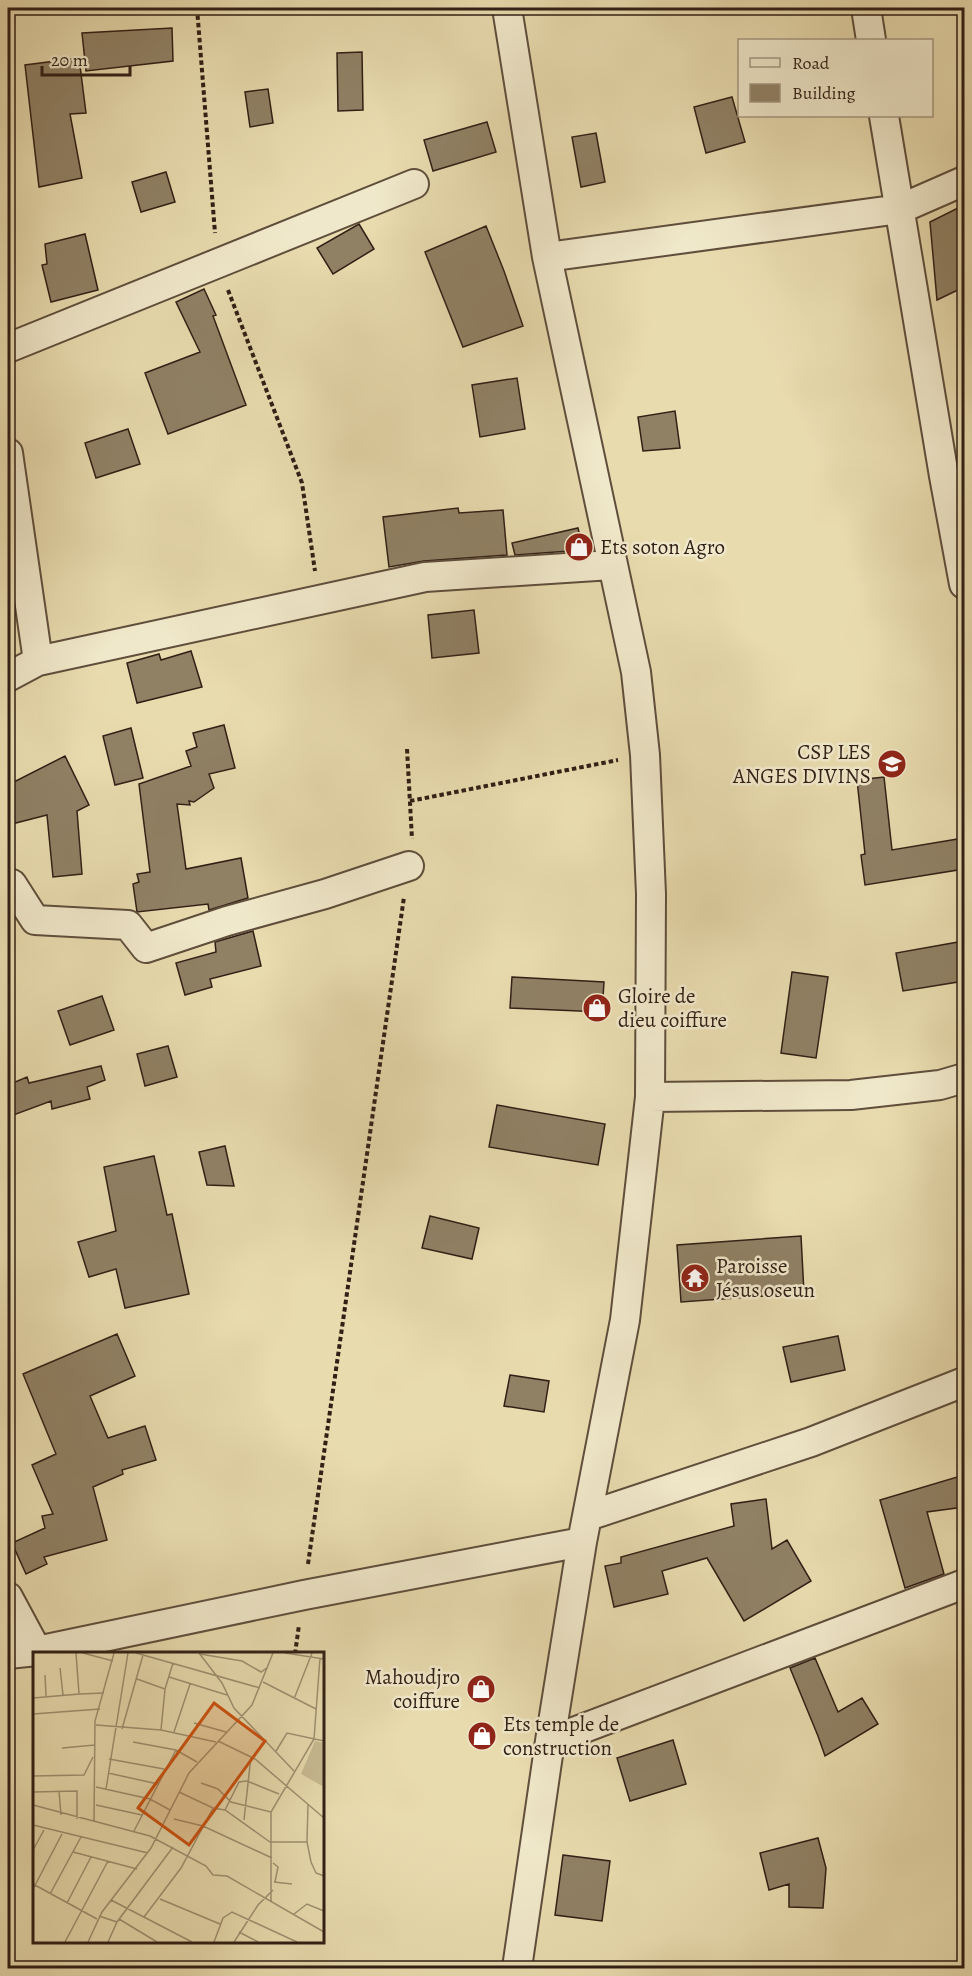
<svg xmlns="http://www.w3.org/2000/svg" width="972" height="1976" font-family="Alegreya,serif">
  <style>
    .building { fill: #908165; stroke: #311f16; stroke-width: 1.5 }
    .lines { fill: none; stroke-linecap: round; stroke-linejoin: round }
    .minor-casing { stroke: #5f4e3c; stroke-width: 32 }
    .path { stroke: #311f16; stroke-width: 4; stroke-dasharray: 4.5 3; stroke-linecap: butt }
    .minor { stroke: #f0e8ca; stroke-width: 28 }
    .labels { text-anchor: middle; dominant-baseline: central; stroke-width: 5; stroke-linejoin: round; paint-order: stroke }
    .poi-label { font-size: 21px; fill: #311f16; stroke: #f0e8ca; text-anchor: start }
    .inset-road { fill: none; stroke: #9f9071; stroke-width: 1.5 }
    .view { fill: #cd500e; fill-opacity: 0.15; stroke: #cd500e; stroke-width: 3 }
    .inset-edge { fill: none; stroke: #311f16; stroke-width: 3 }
  </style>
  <rect width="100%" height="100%" fill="#e8dbae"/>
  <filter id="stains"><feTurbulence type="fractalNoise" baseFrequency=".00333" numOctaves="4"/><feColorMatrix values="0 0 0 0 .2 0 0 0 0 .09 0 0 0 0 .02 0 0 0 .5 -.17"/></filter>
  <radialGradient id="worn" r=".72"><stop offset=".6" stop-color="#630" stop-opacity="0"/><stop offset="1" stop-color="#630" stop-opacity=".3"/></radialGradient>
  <path class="building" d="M172,28L173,61L86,71L82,33Z
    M362,52L363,110L338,111L337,53Z
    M79,58L86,113L70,114L82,178L39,187L25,65Z
    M268,89L273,123L250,127L245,92Z
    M732,97L745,142L706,153L694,107Z
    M487,122L496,152L433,171L424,140Z
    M596,133L605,182L581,187L572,137Z
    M166,172L175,202L141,212L132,182Z
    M964,205V287L937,300L930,222Z
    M359,224L374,249L333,274L317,248Z
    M486,226L504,271L523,326L463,347L425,252Z
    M85,234L98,290L51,302L42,265L47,264L45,244Z
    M204,289L216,315L213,316L246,405L168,434L145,373L200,352L176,302Z
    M517,378L525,429L480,437L472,385Z
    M675,411L680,448L643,451L638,417Z
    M128,429L140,464L96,478L85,443Z
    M458,508L459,513L503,510L507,555L424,561L389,567L383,517Z
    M578,528L583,550L515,555L512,543Z
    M474,610L479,653L432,658L428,615Z
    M191,651L202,687L137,703L127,663L159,654L161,660Z
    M224,725L235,768L209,774L214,788L194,802L189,801L190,805L177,804L186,869L241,858L248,898L209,910L208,904L137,912L133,884L139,882L137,874L150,872L139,784L191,766L186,751L197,747L193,733Z
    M131,728L143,778L115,785L103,736Z
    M65,756L89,805L77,811L82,874L53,877L47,815L8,825V785Z
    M884,777L892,850L964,838V869L865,885L861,855L865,854L857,780Z
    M253,931L261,966L210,979L212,987L185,995L176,963L216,952L215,942Z
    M964,941V981L903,991L896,953Z
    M792,972L828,977L816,1058L781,1053Z
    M512,977L604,982L602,1012L510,1008Z
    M102,996L114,1030L70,1045L58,1011Z
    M168,1046L177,1077L145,1086L137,1054Z
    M101,1066L105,1080L87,1087L90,1099L52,1109L51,1101L8,1117V1085L27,1077L29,1083Z
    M497,1105L605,1124L598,1165L489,1147Z
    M225,1146L234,1186L207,1185L199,1152Z
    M154,1156L167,1215L172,1214L189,1294L125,1308L116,1269L89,1277L78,1242L116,1231L104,1167Z
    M430,1216L479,1228L472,1259L422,1248Z
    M801,1236L804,1293L681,1302L677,1245Z
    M117,1334L135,1376L90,1396L108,1438L145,1426L156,1460L122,1470L123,1474L93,1487L107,1540L44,1557L47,1564L26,1574L12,1543L45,1528L42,1516L53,1514L32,1465L56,1454L23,1374Z
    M838,1336L845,1370L791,1382L783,1347Z
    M510,1375L549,1381L544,1412L504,1406Z
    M964,1475V1507L927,1512L944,1574L905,1588L880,1500Z
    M766,1499L772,1549L787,1540L811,1581L744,1621L707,1558L662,1571L668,1594L614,1607L605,1566L621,1563V1557L734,1526L731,1504Z
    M815,1658L838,1712L862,1698L878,1724L825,1756L818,1736L790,1668Z
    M673,1740L686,1784L630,1801L617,1758Z
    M818,1838L826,1868L823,1908L789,1907V1884L769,1890L760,1853Z
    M563,1855L610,1861L602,1921L555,1915Z"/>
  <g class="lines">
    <g class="minor-casing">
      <path id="minor" d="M507,8L547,257L636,672L645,755L651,894L650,1097L625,1320L582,1542L550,1741L517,1968
        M866,8L871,40
        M884,116L944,476L964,584
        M547,257L900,209L964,181
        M8,348L414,184
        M8,453L38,661
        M8,677L38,661L425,577L612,565
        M8,885L12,884L35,920L128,925L146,948L227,921L325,894L409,866
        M650,1097L851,1095L940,1085L964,1078
        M588,1516L811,1442L964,1382
        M8,1597L37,1651
        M8,1654L37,1651L304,1595L582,1542
        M550,1741L964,1584"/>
    </g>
    <path class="path" d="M197,8L215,233
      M228,290L302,483L315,571
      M407,749L412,839
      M410,801L618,760
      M308,1564L404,897
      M295,1654L299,1625"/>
    <use href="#minor" class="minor"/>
  </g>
  <defs>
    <g id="shop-disc" transform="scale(1.5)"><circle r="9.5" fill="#8f2418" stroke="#f0e8ca"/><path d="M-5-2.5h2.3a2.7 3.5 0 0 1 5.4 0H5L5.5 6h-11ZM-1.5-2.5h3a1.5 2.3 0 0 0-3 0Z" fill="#fff"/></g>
    <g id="school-disc" transform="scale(1.5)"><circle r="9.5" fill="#8f2418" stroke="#f0e8ca"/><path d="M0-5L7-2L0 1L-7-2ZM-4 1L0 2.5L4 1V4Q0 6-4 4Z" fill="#fff"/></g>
    <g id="temple-disc" transform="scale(1.5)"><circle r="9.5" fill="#8f2418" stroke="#f0e8ca"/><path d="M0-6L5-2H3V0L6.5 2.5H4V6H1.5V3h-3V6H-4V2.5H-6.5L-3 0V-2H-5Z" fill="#fff"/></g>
  </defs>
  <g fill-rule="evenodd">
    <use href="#shop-disc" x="579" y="547"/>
    <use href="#school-disc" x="892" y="764"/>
    <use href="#shop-disc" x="597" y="1008"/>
    <use href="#temple-disc" x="695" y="1278"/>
    <use href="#shop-disc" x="481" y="1689"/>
    <use href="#shop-disc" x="482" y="1736"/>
  </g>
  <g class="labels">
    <g class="poi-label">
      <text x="600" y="547">Ets soton Agro</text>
      <text x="871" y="752" text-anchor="end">CSP LES<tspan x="871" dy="24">ANGES DIVINS</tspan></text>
      <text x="618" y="996">Gloire de<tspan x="618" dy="24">dieu coiffure</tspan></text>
      <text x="716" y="1266">Paroisse<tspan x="716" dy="24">Jésus oseun</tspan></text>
      <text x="460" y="1677" text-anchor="end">Mahoudjro<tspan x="460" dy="24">coiffure</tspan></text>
      <text x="503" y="1724">Ets temple de<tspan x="503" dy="24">construction</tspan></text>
    </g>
  </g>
  <g transform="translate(33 1652)">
    <rect width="291" height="291" fill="#e8dbae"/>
    <path d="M282,89L291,91V135L268,122Z" fill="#c9bb94"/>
    <path class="inset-road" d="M50,1L80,9M103,1L227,36M166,1L189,31L201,56L261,119M252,1L291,7M167,2L209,9L228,20L235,15M27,16L30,43M12,23L13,44M136,25L194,43M104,27L132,37L128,78M230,30L283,57M132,37L140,11M46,42L71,41M0,46L46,42L43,1M261,47L279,1M0,62L67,57M161,71L193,80M63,73L128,78L183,90M89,77L110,3M141,80L157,32M185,89L222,107L291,166M100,90L143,98L164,110M29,96L62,93M243,99L254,81L291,89M76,107L131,117M75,121L125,132M0,124L51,123L60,105M168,131L185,137L198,150L238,160M63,135L117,147L137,158M73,137L95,1M26,139L28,163M0,140L44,139V167M146,140L180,156L192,158L237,190H274M275,152L274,190L278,210L283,221L291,224M0,153L117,184L173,214L180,223L194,224L291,280M63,153L109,163M192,158L206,130L214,129L246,142M141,167L170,174L239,206M211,168L218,104M61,170L62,69L81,1M0,173L115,201M101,179L143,98M0,198L11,178M40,200L104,217M240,211L245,215L242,230M241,230L259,232M0,232L64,267M0,237L29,182M17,242L48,185M127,247L187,272M78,248L159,290M238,249V160L281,87L287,6M34,251L58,205M261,262L274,252L291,259M66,264L84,270M111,265L148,216L180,156M86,267L124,290M206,280L225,290M32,290L75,209M55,290L69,260L118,196L156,121L219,53L240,1M75,290L84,270L140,195M181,290L190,266L199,260L264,290M201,290L225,253L240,238"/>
    <path class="view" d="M181,51L232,89L156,193L105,156Z"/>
    <rect width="291" height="291" class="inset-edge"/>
  </g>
  <rect width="972" height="1976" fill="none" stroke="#e8dbae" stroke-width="30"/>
  <rect x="9" y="9" width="954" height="1958" fill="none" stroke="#311f16" stroke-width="3"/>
  <rect x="15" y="15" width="942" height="1946" fill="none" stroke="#311f16" stroke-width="1.5"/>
  <rect x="738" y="39" width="195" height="78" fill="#f0e8ca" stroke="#a49882" stroke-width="1.5"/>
  <rect x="750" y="58" width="30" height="9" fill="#f0e8ca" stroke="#a49882" stroke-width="1.5"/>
  <text x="792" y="69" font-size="18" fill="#311f16">Road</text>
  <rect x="750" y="84" width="30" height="18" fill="#908165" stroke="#a49882" stroke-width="1.5"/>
  <text x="792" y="99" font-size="18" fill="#311f16">Building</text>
  <path d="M42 66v9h88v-9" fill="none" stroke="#311f16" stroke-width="3"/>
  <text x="51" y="66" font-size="18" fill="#311f16" stroke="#f0e8ca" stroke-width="4.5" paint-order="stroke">20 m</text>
  <rect width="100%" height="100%" filter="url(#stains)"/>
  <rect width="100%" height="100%" fill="url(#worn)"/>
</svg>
